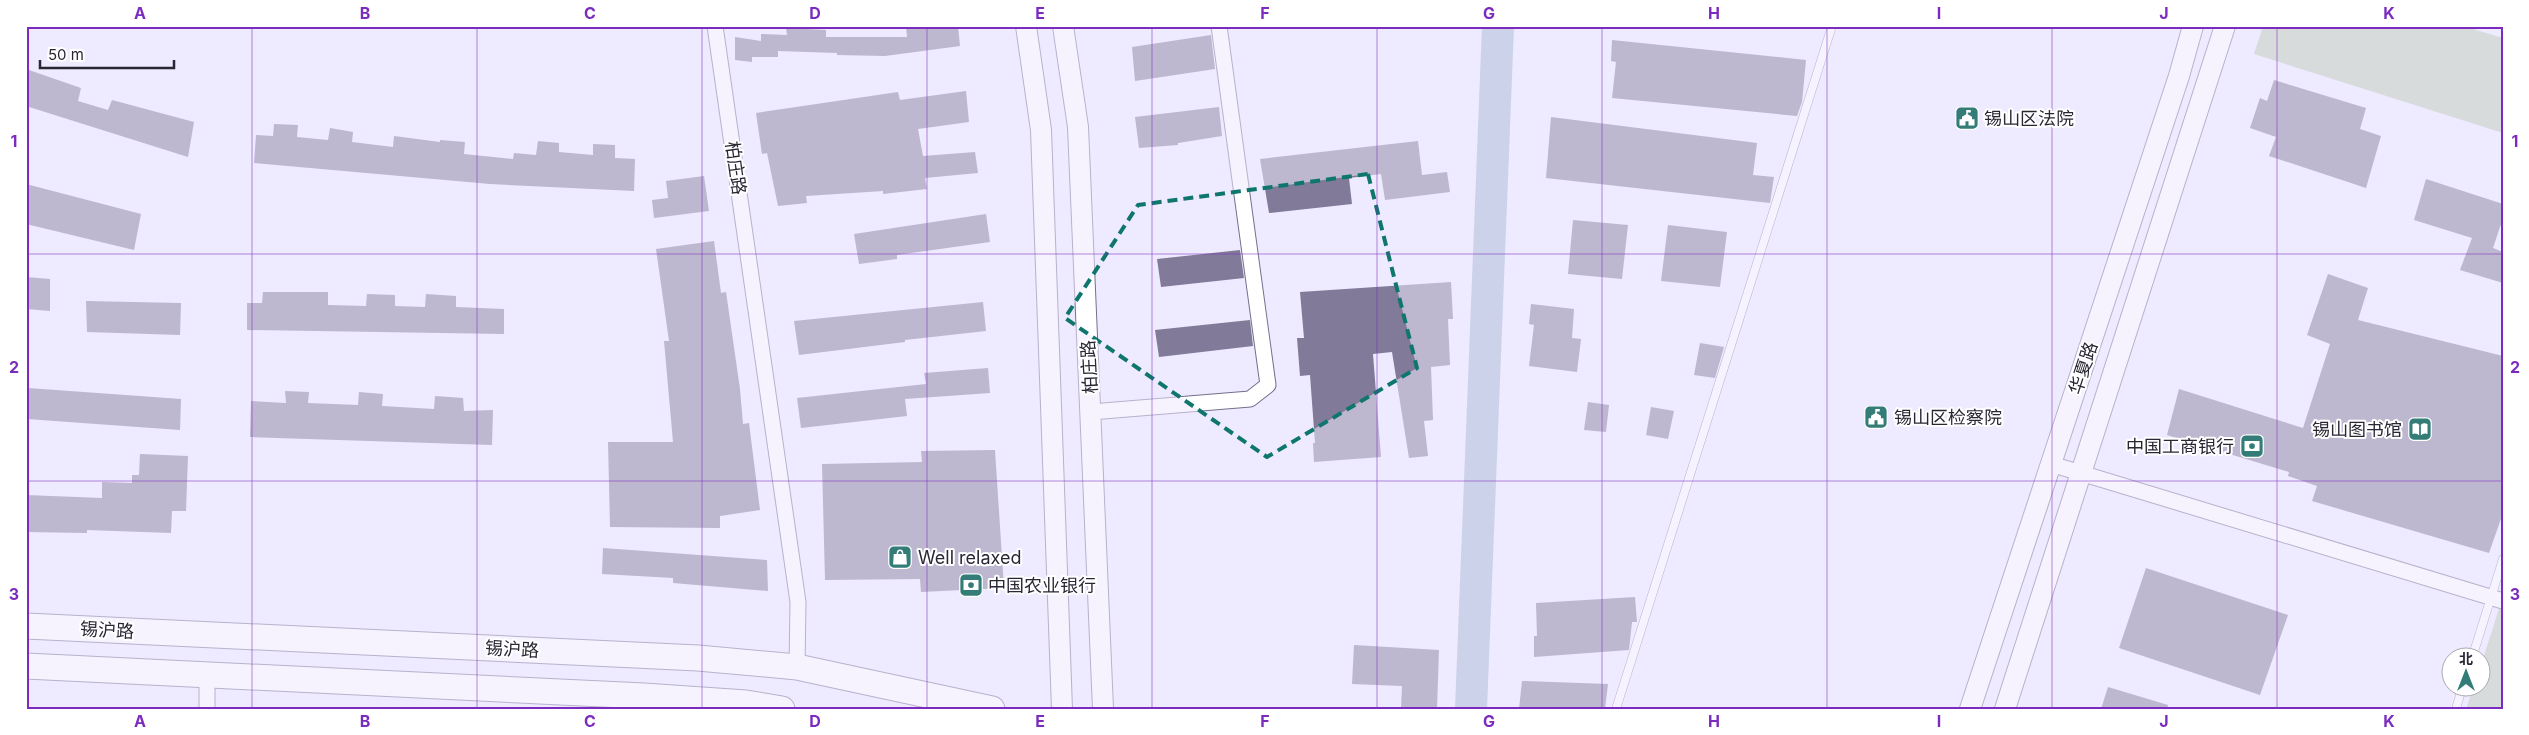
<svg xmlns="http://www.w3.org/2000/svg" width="2529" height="735" font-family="Inter,'Noto Sans SC',sans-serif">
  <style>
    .green { fill: #bdcab2 }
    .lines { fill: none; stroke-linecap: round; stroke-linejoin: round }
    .river { stroke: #a0b7cf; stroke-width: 32 }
    .building { fill: #817a98 }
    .service-casing { stroke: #756f8c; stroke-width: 9 }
    .minor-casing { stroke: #756f8c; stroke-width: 17 }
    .tertiary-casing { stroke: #756f8c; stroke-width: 22 }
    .primary-casing { stroke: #756f8c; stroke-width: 27 }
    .service { stroke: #fff; stroke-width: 8 }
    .minor { stroke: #fff; stroke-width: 15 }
    .tertiary { stroke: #fff; stroke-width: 20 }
    .primary { stroke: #fff; stroke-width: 25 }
    .marked { fill: none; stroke: #0f766e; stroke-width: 4; stroke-dasharray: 10 6; stroke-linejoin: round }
    .grid { fill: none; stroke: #7b2cbf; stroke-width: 1; stroke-opacity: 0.55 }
    .labels { text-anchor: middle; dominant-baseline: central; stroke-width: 4; stroke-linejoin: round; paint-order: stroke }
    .poi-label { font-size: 18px; fill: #2a2734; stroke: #fff; text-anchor: start }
    .street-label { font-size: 18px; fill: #2a2734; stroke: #fff }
    .neatline { fill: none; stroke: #7b2cbf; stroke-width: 2 }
    .grid-label { font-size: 16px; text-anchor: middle; font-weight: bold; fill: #7b2cbf }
  </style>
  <rect width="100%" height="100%" fill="#eeeaff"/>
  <path class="green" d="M2263,26H2463L2503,38V133L2254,54Z
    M2503,596V709H2466L2473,688H2482V662Z"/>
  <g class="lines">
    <path class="river" d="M1471,709L1498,26"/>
  </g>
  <path class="building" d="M906,26H958L960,46L885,56L837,55V53L778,51V57H752V62L735,60V37L761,41V34L787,35L786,28L826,30V37H907Z
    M1211,35L1215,69L1135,81L1132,47Z
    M1612,40L1806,60L1802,102L1797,116L1612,98L1616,62L1611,61Z
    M26,69L81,88L78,101L108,110L112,100L194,122L188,157L26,106Z
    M2274,80L2366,108L2360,129L2381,136L2366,188L2269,156L2276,137L2250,128L2260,98L2267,101Z
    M966,91L969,122L918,129L923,156L975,152L978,173L925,178L927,189L883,194V191L806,196L807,203L778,206L767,153L762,154L756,113L898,92L900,100Z
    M1219,107L1222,136L1178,143V145L1139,148L1135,117Z
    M1551,117L1757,143L1753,175L1774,177L1770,203L1546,178Z
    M274,124L298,125L297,137L328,140L330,128L353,132L352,142L393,147L394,136L440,142V140L465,142L464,154L513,159L514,153L536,155L538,141L559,143V152L593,155V144L615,145V158L635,159L634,191L490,184L254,163L256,135L273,136Z
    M1418,141L1422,175L1447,172L1450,192L1385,200L1381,174L1349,178L1352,204L1269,213L1260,159Z
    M704,176L709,211L654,218L652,200L668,198L666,181Z
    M2426,179L2503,204V218L2493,248L2503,252V283L2460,270L2472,238L2414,220Z
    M26,184L141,214L134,250L26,224Z
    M986,214L990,242L897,255V259L859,264L854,234Z
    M1573,220L1628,225L1622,279L1568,274Z
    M1668,225L1727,232L1720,287L1661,281Z
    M714,241L721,293L726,292L740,389L743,424L749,423L760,510L720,516V528L610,527L608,442H673L664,341H669L656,249Z
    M1240,250L1244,278L1161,287L1157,259Z
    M2328,274L2368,288L2358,320L2503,356V513L2489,553L2312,501L2317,486L2288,476L2289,472L2167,435L2179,389L2303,428L2330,344L2307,335Z
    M26,277L50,279V311L26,309Z
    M1451,282L1453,319H1448L1450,365L1431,367L1433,420L1424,421L1428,456L1409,458L1392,352L1373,354L1381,457L1314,462L1313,443H1315L1310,375L1300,376L1297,338H1304L1300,292Z
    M263,292H328V305L366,306L367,294L395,295V306L425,307L426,294L456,296V307L504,309V334L247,330V303H262Z
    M86,301L181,303L180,335L87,332Z
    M983,302L986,331L905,340V342L799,355L794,321Z
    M1531,304L1574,309L1572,338L1581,339L1577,372L1529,366L1534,325L1529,324Z
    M1250,320L1253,346L1159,357L1155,330Z
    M1700,343L1724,347L1715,378L1694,375Z
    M988,368L990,393L905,399L907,416L801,428L797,398L926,384L924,373Z
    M28,388L181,399L180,430L27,419Z
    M285,391L309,392L308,403L358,405L359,392L383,394L382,406L434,409L435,396L463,398L464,411L493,410L492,445L250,437L251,401L286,403Z
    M1588,402L1609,405L1606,432L1584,430Z
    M1651,407L1674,411L1668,439L1646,435Z
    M995,450L1004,588L921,592L920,579L825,580L822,464L922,462L921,451Z
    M140,454L188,456L186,511H172L171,533L87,530V533L26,532V495L102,498V482L132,483V475H139Z
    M603,548L767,560L768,591L673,583V578L602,574Z
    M2146,568L2288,615L2260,695L2119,648Z
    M1635,597L1637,622H1632L1629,650L1534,657V636H1537L1536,603Z
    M1354,645L1439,650L1437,709H1401L1402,686L1352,684Z
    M1522,681L1608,684L1605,709H1519Z
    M2108,687L2168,705L2167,709H2101Z"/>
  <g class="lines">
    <g class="service-casing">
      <path id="service" d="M2472,658L2503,559
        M1616,709L1832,26
        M2456,709L2462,688"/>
    </g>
    <g class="minor-casing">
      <path id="minor" d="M715,26L798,602L797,667
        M1091,412L1250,399L1268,385L1219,26
        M2051,464L2503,601
        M207,709V675"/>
    </g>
    <g class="tertiary-casing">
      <path id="tertiary" d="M1026,26L1041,130L1062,709
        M1063,26L1078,127L1103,709
        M1970,709L2179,76L2193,26
        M2005,709L2225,26"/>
    </g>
    <g class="primary-casing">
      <path id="primary" d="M26,626L698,658L797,667L992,709
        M26,666L644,696L746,703L782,709"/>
    </g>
    <use href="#service" class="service"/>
    <use href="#minor" class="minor"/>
    <use href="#tertiary" class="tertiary"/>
    <use href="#primary" class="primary"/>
  </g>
  <path d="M0 0H2529V735H0ZM1368,174L1417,368L1267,457L1065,318L1138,205Z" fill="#eeeaff" fill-opacity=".55" fill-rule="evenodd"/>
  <path class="marked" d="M1368,174L1417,368L1267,457L1065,318L1138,205Z"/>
  <path class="grid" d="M252,26V709M477,26V709M702,26V709M927,26V709M1152,26V709M1377,26V709M1602,26V709M1827,26V709M2052,26V709M2277,26V709M26,254H2503M26,481H2503"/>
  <defs>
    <g id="civic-square" transform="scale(1.25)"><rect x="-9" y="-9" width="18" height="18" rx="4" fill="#347c77" stroke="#fff"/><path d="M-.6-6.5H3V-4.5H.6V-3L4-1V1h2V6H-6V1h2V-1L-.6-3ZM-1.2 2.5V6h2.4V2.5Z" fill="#fff"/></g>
    <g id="library-square" transform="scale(1.25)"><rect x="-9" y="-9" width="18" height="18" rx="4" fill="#347c77" stroke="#fff"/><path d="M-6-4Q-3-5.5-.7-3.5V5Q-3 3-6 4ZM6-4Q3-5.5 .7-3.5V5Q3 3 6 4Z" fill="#fff"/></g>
    <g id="bank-square" transform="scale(1.25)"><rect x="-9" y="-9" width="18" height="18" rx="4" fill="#347c77" stroke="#fff"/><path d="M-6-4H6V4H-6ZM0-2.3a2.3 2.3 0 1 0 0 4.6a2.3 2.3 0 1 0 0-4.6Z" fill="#fff"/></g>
    <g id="shop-square" transform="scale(1.25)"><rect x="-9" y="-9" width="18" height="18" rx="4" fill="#347c77" stroke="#fff"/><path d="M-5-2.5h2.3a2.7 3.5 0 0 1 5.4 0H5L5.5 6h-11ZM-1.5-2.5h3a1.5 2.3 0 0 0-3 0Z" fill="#fff"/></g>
  </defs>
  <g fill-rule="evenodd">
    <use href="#civic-square" x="1967" y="118"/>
    <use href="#civic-square" x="1876" y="417"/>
    <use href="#library-square" x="2420" y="429"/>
    <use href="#bank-square" x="2252" y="446"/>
    <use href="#shop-square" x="900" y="557"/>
    <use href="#bank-square" x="971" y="585"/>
  </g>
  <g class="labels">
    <g class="poi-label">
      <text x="1984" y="118">锡山区法院</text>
      <text x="1894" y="417">锡山区检察院</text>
      <text x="2402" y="429" text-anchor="end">锡山图书馆</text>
      <text x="2234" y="446" text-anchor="end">中国工商银行</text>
      <text x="918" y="557">Well relaxed</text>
      <text x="988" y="585">中国农业银行</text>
    </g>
    <g class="street-label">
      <text transform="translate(736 168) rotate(82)">柏庄路</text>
      <text transform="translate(1089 367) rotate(-93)">柏庄路</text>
      <text transform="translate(2083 368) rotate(-72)">华夏路</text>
      <text transform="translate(107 630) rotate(3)">锡沪路</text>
      <text transform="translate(512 649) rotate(3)">锡沪路</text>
    </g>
  </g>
  <rect width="2529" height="735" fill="none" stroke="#ffffff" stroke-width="55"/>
  <g transform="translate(2466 672)"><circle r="24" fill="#ffffff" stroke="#aaa9ae"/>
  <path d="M0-4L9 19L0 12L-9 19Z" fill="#347c77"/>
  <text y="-8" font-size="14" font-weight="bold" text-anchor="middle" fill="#2a2734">北</text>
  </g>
  <path d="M40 60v8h134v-8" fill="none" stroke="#2a2734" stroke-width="2.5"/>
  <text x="48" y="60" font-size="15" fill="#2a2734" stroke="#ffffff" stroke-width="4" paint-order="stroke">50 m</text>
  <rect x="28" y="28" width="2474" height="680" class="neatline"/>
  <g class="grid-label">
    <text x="140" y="19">A</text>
    <text x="365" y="19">B</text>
    <text x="590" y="19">C</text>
    <text x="815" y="19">D</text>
    <text x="1040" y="19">E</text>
    <text x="1265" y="19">F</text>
    <text x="1489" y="19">G</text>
    <text x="1714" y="19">H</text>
    <text x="1939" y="19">I</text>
    <text x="2164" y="19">J</text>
    <text x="2389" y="19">K</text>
    <text x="14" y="147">1</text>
    <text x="2515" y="147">1</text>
    <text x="14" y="373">2</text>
    <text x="2515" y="373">2</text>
    <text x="14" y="600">3</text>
    <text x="2515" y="600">3</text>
    <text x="140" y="727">A</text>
    <text x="365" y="727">B</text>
    <text x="590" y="727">C</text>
    <text x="815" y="727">D</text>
    <text x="1040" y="727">E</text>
    <text x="1265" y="727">F</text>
    <text x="1489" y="727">G</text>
    <text x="1714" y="727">H</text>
    <text x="1939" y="727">I</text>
    <text x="2164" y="727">J</text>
    <text x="2389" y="727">K</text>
  </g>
</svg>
